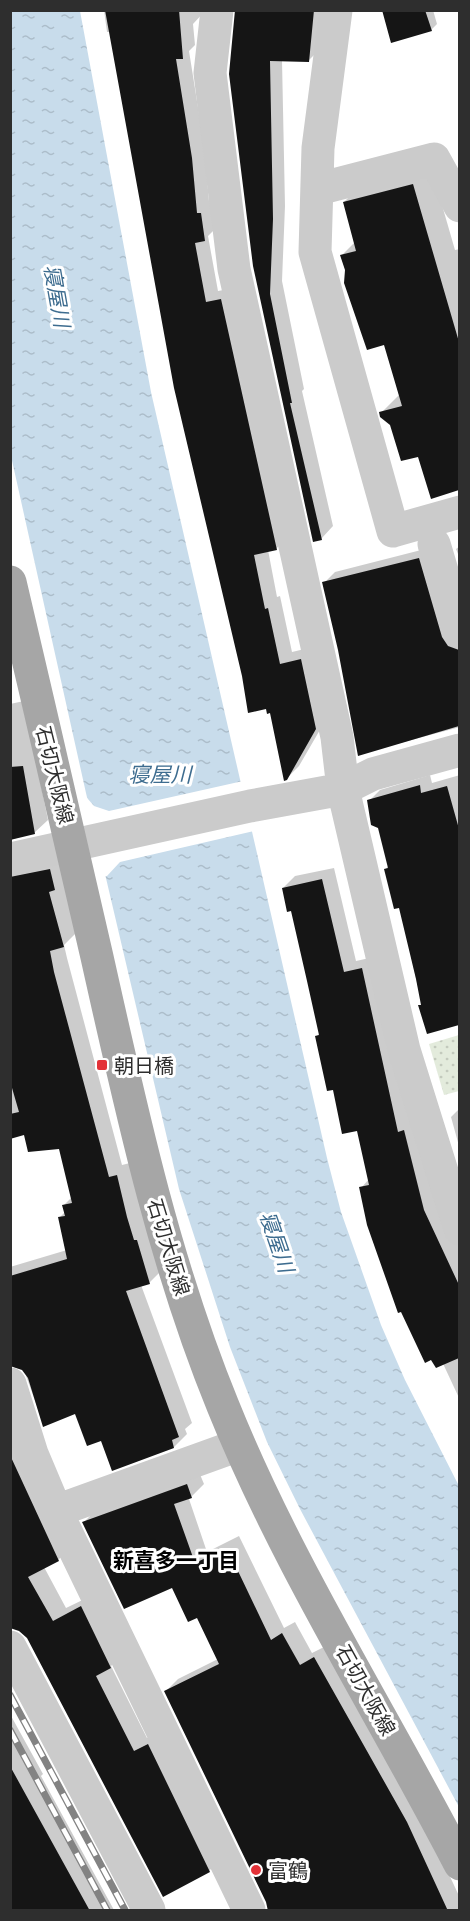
<svg xmlns="http://www.w3.org/2000/svg" width="470" height="1921" font-family="'Archivo Narrow','Noto Sans JP',sans-serif">
  <style>
    .green { fill: url(#green-dots) }
    .water { fill: url(#water-ripples) }
    .pier { fill: #fff }
    .shadow { fill: #0003 }
    .building { fill: #151515 }
    .lines { fill: none; stroke-linecap: round; stroke-linejoin: round }
    .minor { stroke: #cbcbcb; stroke-width: 33 }
    .major { stroke: #a6a6a6; stroke-width: 33 }
    .rail-casing { stroke: #838383; stroke-width: 7 }
    .rail { stroke: #fff; stroke-width: 4.5; stroke-dasharray: 14; stroke-linecap: butt }
    .poi-dot { fill: #e33238; stroke: #fff; stroke-width: 2 }
    .labels { text-anchor: middle; dominant-baseline: central; stroke-width: 6; stroke-linejoin: round; paint-order: stroke }
    .street-label { font-size: 20px; fill: #2e2e2e; stroke: #fff }
    .poi-label { font-size: 20px; fill: #2e2e2e; stroke: #fff; text-anchor: start }
    .water-label { font-size: 21px; font-style: italic; fill: #3d6c8f; stroke: #fff }
    .neighbourhood-label { font-size: 21px; font-weight: bold; fill: #000; stroke: #fff }
  </style>
  <defs>
    <pattern id="green-dots" width="8" height="8" patternUnits="userSpaceOnUse" patternTransform="scale(1.5)"><rect width="8" height="8" fill="#e3ebdc"/><path d="M2 2h.1M6 6h.1" fill="none" stroke="#c3cabd" stroke-width="1.8" stroke-linecap="round"/></pattern>
    <pattern id="water-ripples" width="26" height="14" patternUnits="userSpaceOnUse" patternTransform="scale(1.5)"><rect width="26" height="14" fill="#c8dceb"/><path d="M2 4q2-2 4 0t4 0M15 11q2-2 4 0t4 0" fill="none" stroke="#acbdca"/></pattern>
  </defs>
  <rect width="100%" height="100%" fill="#fff"/>
  <path class="green" d="M459,1035V1091L444,1095L429,1044Z"/>
  <path class="water" d="M10,11H80L151,392L327,1158L341,1212L381,1325L405,1380L459,1486V1807L300,1509L267,1442L230,1347L179,1189L86,793L11,456Z"/>
  <path class="pier" d="M243,781L254,831L120,862L107,876L102,877L82,792L94,806L109,811Z"/>
  <path class="shadow" d="M104,10H206L193,24L195,45L189,51L204,145L209,201H213L217,227L208,236L218,291L234,288L288,536L276,549L268,550L277,597L280,596L292,652L313,647L328,716L299,766L286,779L110,32H107Z
    M237,10H324L321,48L309,60H282L285,206L282,281L304,389L302,391L333,526L321,539L254,266Z
    M384,10H433L437,24L431,30Z
    M431,167L455,250L460,249V488L432,497L419,455L381,413L399,395L385,343L342,255L355,242L344,202L362,184Z
    M460,546V559L456,549Z
    M429,548L460,636V727L359,754L340,649L324,583L335,572Z
    M24,701L48,820L34,833L10,840V704Z
    M430,775L432,783L460,775V1023L428,1032L400,906L385,870L389,865L380,827L369,801L380,790Z
    M63,857L77,932L64,945L67,958L122,1165L130,1163L162,1270L149,1283L141,1285L192,1423L185,1429L187,1434L174,1447L102,1439L76,1412L44,1426L24,1370L10,1364V1267L67,1250L59,1218L65,1212L64,1205L72,1197L60,1147L25,1133L10,1137V859Z
    M334,868L356,961L374,957L435,1197L460,1248V1400L361,1188L369,1179L358,1129L334,1088L316,1037L320,1033L292,910L283,888L295,876Z
    M460,1108V1146H459L451,1117Z
    M10,1394L72,1546L58,1560L44,1567L66,1608L95,1594L124,1653L111,1666L147,1738L161,1731L222,1857L209,1871L28,1637L20,1629L10,1628Z
    M199,1472L204,1484L189,1499L207,1552L239,1536L284,1628L295,1622L312,1653L326,1646L419,1810L460,1898V1910H268L267,1901L166,1691L178,1679L218,1659L198,1616L173,1586L84,1522L96,1510Z
    M10,1714L43,1774L41,1776L114,1910H10Z"/>
  <path class="building" d="M105,10H179L183,59H176L192,158L197,213H201L205,241L195,243L206,302L221,299L277,550L254,555L265,609L268,608L280,664L301,659L316,729L287,780L284,781L270,713L267,714L266,709L248,713L242,676L174,388Z
    M235,10H314L309,62L270,61L273,219L270,294L292,403H290L322,540L313,542L253,266L229,74Z
    M382,10H425L432,31L391,43Z
    M413,184L459,342V490L431,499L418,457L401,461L390,425L380,417L379,412L402,406L384,345L367,350L344,283L345,270L340,255L356,251L343,202Z
    M419,558L442,637L448,646L459,650V726L358,756L338,650L322,582Z
    M23,766L35,834L10,840V767Z
    M420,785L421,793L447,786L459,829V1025L427,1034L418,1005H421L416,979L399,908L394,909L384,869L388,868L378,828L371,825L367,800Z
    M50,869L55,890L49,892L64,947L50,951L54,972L109,1177L117,1175L127,1217L134,1240H137L150,1284L126,1291L179,1437L172,1440L174,1448L112,1471L101,1441L87,1446L75,1414L43,1427L28,1378L22,1370L10,1366V1276L67,1259L58,1217L65,1216L62,1205L72,1203L59,1149L28,1152L24,1135L10,1139V1114L19,1112L10,1081V877Z
    M322,879L344,972L362,968L398,1132L404,1130L424,1210L459,1285V1358L436,1368L431,1360L425,1363L401,1312L398,1313L367,1225L359,1187L369,1185L357,1131L342,1134L333,1090L327,1091L315,1036L319,1035L307,981L291,911L287,912L282,888Z
    M10,1455L59,1561L28,1577L53,1621L81,1606L111,1668L96,1676L134,1751L148,1744L210,1872L163,1897L27,1638L19,1631L10,1628Z
    M187,1484L192,1498L174,1504L195,1563L227,1548L271,1640L282,1633L300,1665L314,1657L407,1822L448,1911H268L266,1902L164,1691L219,1664L197,1618L188,1622L172,1588L124,1609L82,1522Z
    M10,1766L90,1911H10Z"/>
  <g class="lines">
    <path class="minor" d="M217,10L210,73L234,269L337,737L343,789L404,1050L460,1229
      M336,10L318,148L315,252L393,531L460,512
      M318,189L434,159L460,206
      M434,544L460,632
      M10,859L250,806L343,789L373,774L460,750
      M10,1384L32,1454L56,1511L249,1910
      M56,1511L239,1445
      M10,1647L149,1910"/>
    <path class="major" d="M10,582C39,707 69,832 97,957C131,1109 164,1262 223,1406C287,1565 381,1711 460,1864"/>
    <g class="rail-casing">
      <path id="rail" d="M10,1695L125,1910
        M10,1730L107,1910"/>
    </g>
    <use href="#rail" class="rail"/>
  </g>
  <g class="poi-dot">
    <rect x="96" y="1059" width="12" height="12" rx="3"/>
    <circle cx="256" cy="1870" r="6"/>
  </g>
  <g class="labels">
    <g class="street-label">
      <text transform="translate(55 775) rotate(76)">石切大阪線</text>
      <text transform="translate(169 1247) rotate(73)">石切大阪線</text>
      <text transform="translate(366 1690) rotate(61)">石切大阪線</text>
    </g>
    <g class="poi-label">
      <text x="114" y="1065">朝日橋</text>
      <text x="268" y="1870">富鶴</text>
    </g>
    <g class="water-label">
      <text transform="translate(57 296) rotate(80)">寝屋川</text>
      <text x="160" y="774">寝屋川</text>
      <text transform="translate(277 1242) rotate(71)">寝屋川</text>
    </g>
    <g class="neighbourhood-label">
      <text x="176" y="1560">新喜多一丁目</text>
    </g>
  </g>
  <rect width="470" height="1921" fill="none" stroke="#2e2e2e" stroke-width="24"/>
</svg>
